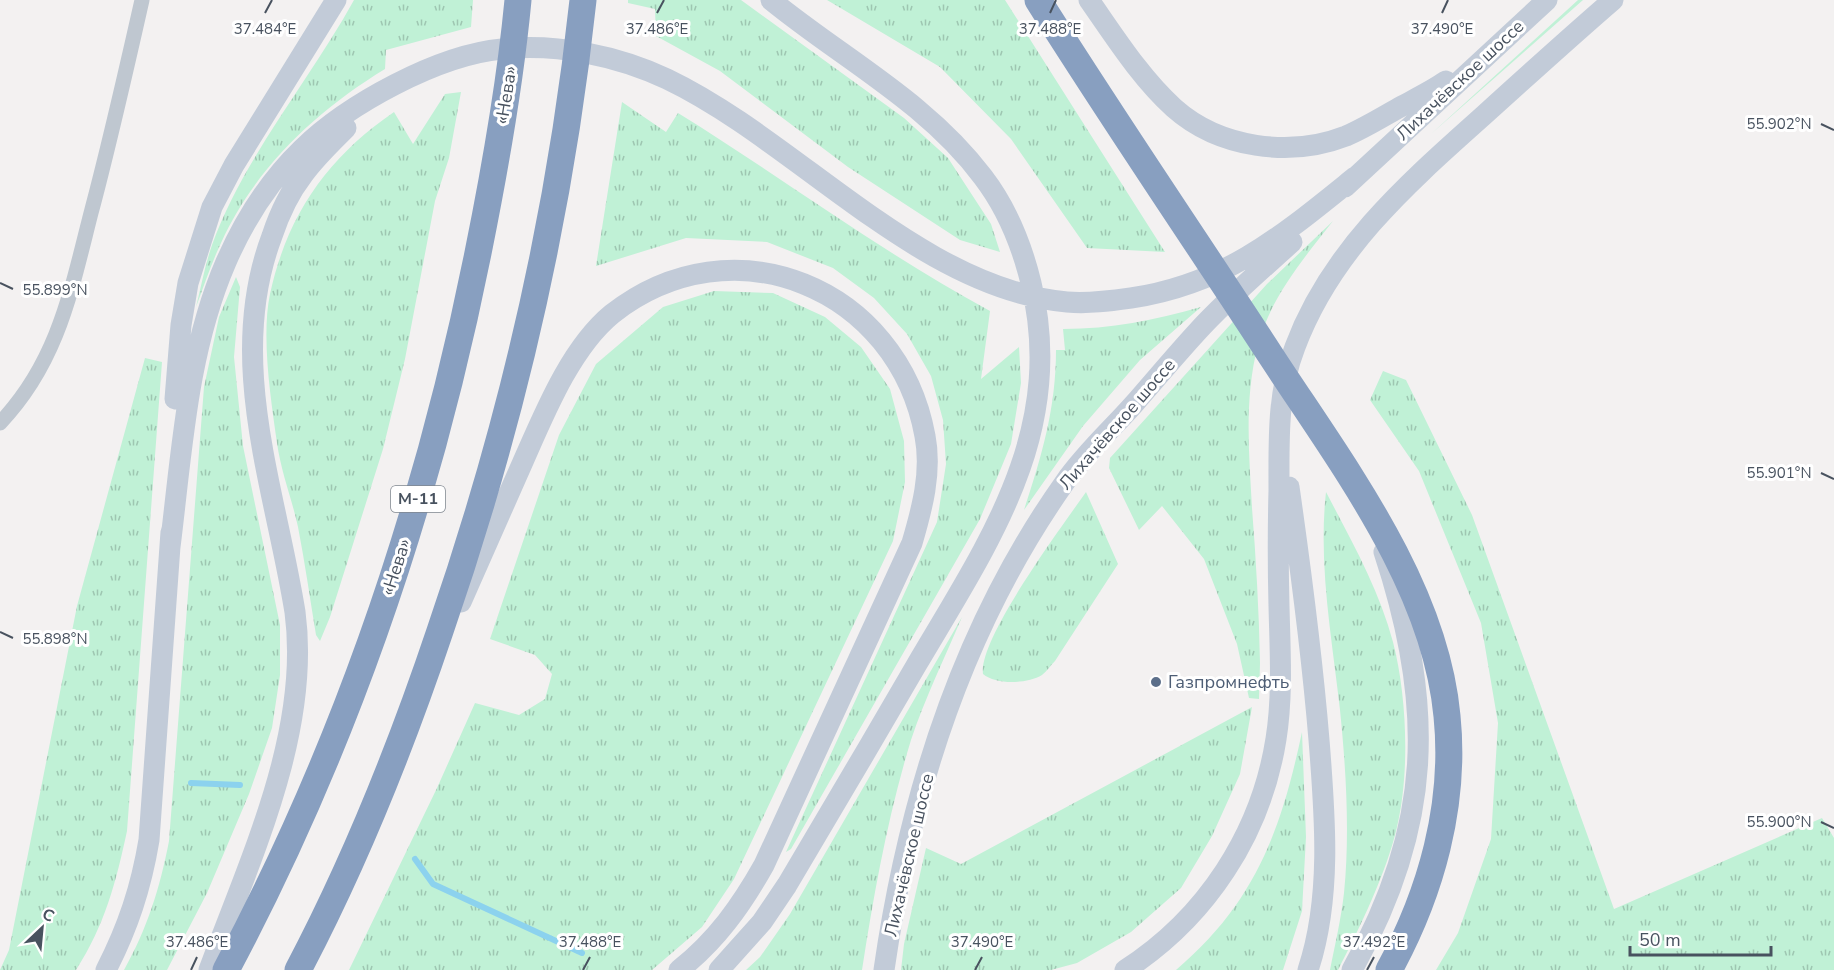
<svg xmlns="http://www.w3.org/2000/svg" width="1834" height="970" font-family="'Nunito Sans',sans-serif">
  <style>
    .grass { fill: url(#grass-tufts) }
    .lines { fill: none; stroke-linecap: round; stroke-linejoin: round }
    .stream { stroke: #8cd2ee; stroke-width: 6 }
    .street { stroke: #bfc7d0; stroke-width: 15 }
    .secondary { stroke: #c2cbd8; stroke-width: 21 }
    .highway { stroke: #889fc0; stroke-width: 27 }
    .ticks { fill: none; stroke: #48525f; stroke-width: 2 }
    .service-dot { fill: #5c6f8a; stroke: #fff; stroke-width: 2 }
    .labels { text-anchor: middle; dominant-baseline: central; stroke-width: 6; stroke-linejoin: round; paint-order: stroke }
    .shield { fill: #fff; stroke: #7f868f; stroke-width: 1.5 }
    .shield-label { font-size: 16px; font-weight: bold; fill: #48525f }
    .street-label { font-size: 18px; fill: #48525f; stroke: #fff }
    .service-label { font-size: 18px; fill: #4e5e75; stroke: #fff; text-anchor: start }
    .ticks-label { font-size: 15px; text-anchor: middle; fill: #48525f; stroke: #fff; stroke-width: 6; stroke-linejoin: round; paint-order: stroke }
  </style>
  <defs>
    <pattern id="grass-tufts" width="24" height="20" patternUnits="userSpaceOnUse" patternTransform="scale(1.5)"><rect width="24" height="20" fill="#c0f1d6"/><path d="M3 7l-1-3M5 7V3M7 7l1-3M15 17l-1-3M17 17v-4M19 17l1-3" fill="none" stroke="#9ec6b1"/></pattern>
  </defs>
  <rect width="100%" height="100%" fill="#f3f1f1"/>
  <path class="grass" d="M354,0H473L471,27L386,50L385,69C316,111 255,168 221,243C211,264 204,286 196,307C201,287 205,265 212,245C242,160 310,80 354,0Z
    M628,0H741L904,118L948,158L991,224L1000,252L960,240L848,167L720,71L656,36L655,9L628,3Z
    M827,0H1005L1165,252L1087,248L1011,139L940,67Z
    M1578,0H1583L1431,134Z
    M461,92L449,158L435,201L405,359L383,449L330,617L320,641L316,635C310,599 305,563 298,527C292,499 281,472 277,443C271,400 261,337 270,294C287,215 328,157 394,112L413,144L445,94Z
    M622,102L666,132L678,113C783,178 881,252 990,311L981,379L1019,347L1021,383L1011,444L980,519L791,849L786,852L937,522L946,464L943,420L931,376L907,334L874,298L833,268L767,242L686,238L596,266Z
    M1333,221C1304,258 1270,298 1258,345C1244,398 1249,453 1252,508C1256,559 1259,611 1260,663L1259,699L1249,698L1237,644L1204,559L1162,506L1139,530L1109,468L1110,458L1267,284Z
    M236,277L240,287L234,357L243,446L280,625V675L272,728L249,794L207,893L167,970H124C147,929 160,888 169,841L204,387L219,317Z
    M714,291L773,293L825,317L861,347L890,389L904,441L905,482L893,541L734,879L702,927L652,970H349L437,788L475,703L519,715L545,699L552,674L535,655L490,639L559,435L596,364L663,307Z
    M1201,307L1140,360L1083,426L1024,510C1042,455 1056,408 1056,350H1065L1063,329C1111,329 1154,320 1201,307Z
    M145,358L162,362L127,831C116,882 105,925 76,970H0L9,950L77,606Z
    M1383,371L1406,380L1472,515L1614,909L1822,818L1834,838V970H1436L1458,933L1491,839L1498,723L1481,623L1419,471L1370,400Z
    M1086,492L1118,564L1055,661C1051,665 1047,671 1042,675C1027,684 996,685 983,674C978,639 1063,525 1086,492Z
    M1326,492C1351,540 1379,589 1393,642C1407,696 1410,772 1397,827C1386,874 1360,927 1338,970H1330C1335,945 1341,919 1344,893C1350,834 1346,769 1340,710C1332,638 1318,565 1326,492Z
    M962,617C945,657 925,698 911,740C888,815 874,893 862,970H746L760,957L790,914Z
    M1252,707L1240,774L1212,836L1181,888L1131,932L1077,963L1051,970H901L904,944L926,848L961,864Z
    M1302,732L1306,837L1302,911L1283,970H1176C1255,903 1281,831 1302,732Z"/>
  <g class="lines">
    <path class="stream" d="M191,783L240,785
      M415,859L433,884L582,953"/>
    <path class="street" d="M0,423C58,362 71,291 91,213C110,142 126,71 142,0"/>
    <path class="secondary" d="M1089,0C1115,37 1140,77 1174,108C1219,148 1290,158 1346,136C1365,128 1384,116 1402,106C1417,98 1433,90 1446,81
      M1345,187L1547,0
      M175,399L181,325L188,283L212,207L234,165L336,0
      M1289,487C1301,571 1312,655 1319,740C1325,815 1332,898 1308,970
      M170,547C182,451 187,352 226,262C244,221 270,180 302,149C348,104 438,55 502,49C557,43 618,56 667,79C797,141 920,289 1067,302C1088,304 1110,301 1131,298C1226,284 1283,235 1355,177
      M461,602C480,559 499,516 518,473C541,422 568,350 612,314C733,219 898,288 925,436C932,472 922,509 912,543L764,865C741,906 716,941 679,970
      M106,970C128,927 141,888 149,840L171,532
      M209,970C250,859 311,732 295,612C275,487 225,360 272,236C279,215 289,193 303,175C315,158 331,143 346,128
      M719,970L762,922L787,885C831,811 874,738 917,664C989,542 1067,431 1031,283C1022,246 1006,207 983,177C927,102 842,58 771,0
      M884,970C909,796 963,626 1065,482C1085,453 1111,430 1134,404C1155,380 1175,356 1197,332C1226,300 1260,271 1292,242
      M1125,970C1206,918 1261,834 1276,739C1283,695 1280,650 1279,606C1278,567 1278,529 1279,490C1279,441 1277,393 1295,347C1331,250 1408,183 1483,116C1526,77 1569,38 1613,0
      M1352,970C1433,826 1435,706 1384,552"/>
    <path class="highway" d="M1038,0C1114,121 1195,239 1273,359C1343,466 1435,586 1447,716C1456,805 1431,893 1389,970
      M226,970C346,745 428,502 478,253C495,169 510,85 518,0
      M298,970C355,862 401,747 440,631C511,426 560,216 583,0"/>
  </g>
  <path class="ticks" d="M265,13L272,0M657,13L664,0M1050,13L1056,0M1442,13L1448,0M1821,124L1834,130M0,283L13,289M1821,473L1834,479M0,632L13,638M1821,822L1834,828M191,970L197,957M583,970L590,957M975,970L982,957M1367,970L1374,957"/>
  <circle class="service-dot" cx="1156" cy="682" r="6"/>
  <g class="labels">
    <rect class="shield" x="391" y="486" width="54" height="26" rx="4.5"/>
    <g class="shield-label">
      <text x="418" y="499">М-11</text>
    </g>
    <g class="street-label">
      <text transform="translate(1460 80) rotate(-43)">Лихачёвское шоссе</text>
      <text transform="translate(506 95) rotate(-81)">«Нева»</text>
      <text transform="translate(1117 424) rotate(-49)">Лихачёвское шоссе</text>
      <text transform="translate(396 567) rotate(-72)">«Нева»</text>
      <text transform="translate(909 855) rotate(-77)">Лихачёвское шоссе</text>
    </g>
    <g class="service-label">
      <text x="1168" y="682">Газпромнефть</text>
    </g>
  </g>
  <g class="ticks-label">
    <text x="265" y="34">37.484°E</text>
    <text x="657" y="34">37.486°E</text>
    <text x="1050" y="34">37.488°E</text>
    <text x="1442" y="34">37.490°E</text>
    <text x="1779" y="129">55.902°N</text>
    <text x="55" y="295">55.899°N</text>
    <text x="1779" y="478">55.901°N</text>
    <text x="55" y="644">55.898°N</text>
    <text x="1779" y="827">55.900°N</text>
    <text x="197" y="947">37.486°E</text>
    <text x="590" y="947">37.488°E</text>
    <text x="982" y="947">37.490°E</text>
    <text x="1374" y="947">37.492°E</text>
  </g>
  <g transform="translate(42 928) rotate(26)" stroke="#ffffff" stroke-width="4.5" paint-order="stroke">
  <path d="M0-4.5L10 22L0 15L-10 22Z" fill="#48525f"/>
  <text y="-9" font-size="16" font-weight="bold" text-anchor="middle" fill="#48525f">С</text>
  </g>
  <path d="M1630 946v9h141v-9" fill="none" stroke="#48525f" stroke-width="3"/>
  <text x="1639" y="946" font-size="18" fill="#48525f" stroke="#ffffff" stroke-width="4.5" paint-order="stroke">50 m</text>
</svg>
